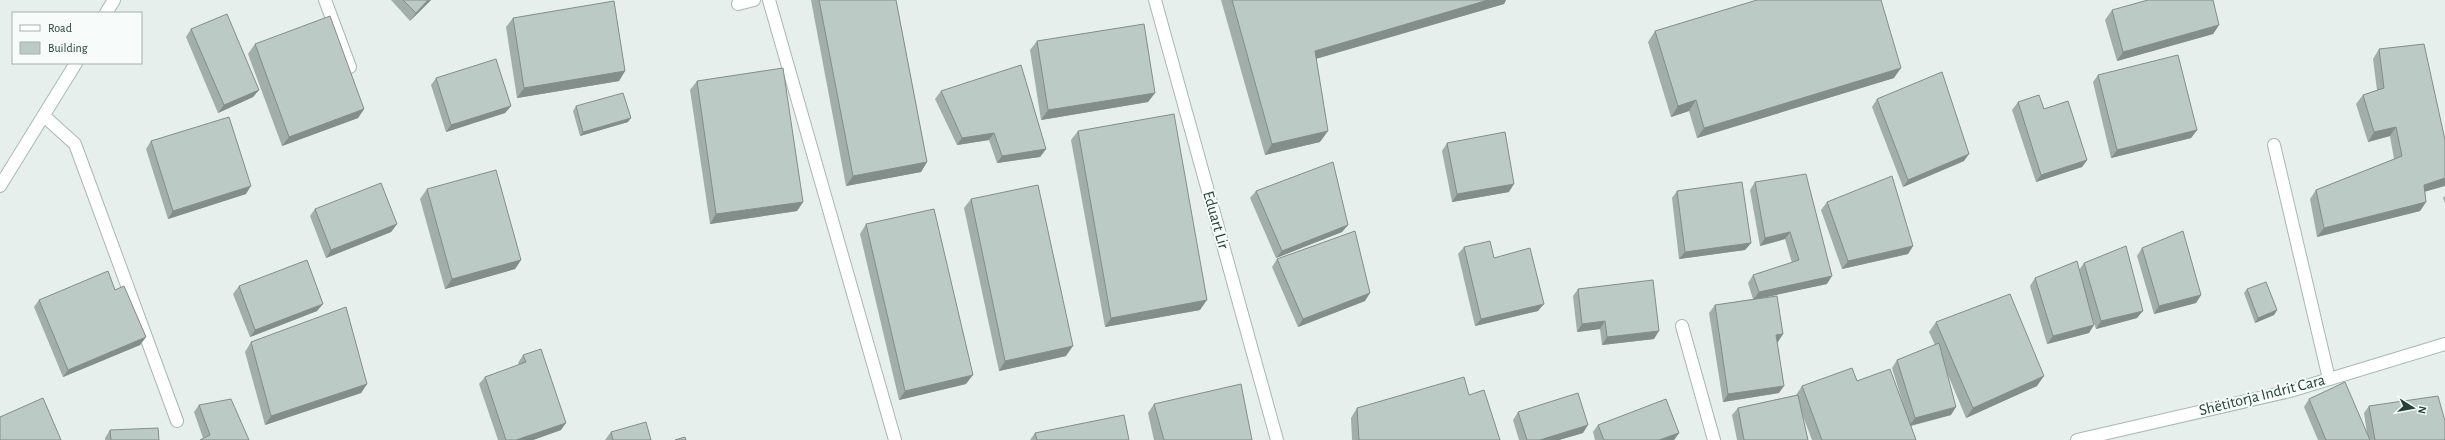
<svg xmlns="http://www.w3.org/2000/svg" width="2445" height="440" font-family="'Alegreya Sans',sans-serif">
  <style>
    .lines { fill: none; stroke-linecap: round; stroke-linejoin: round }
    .lane-casing { stroke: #a8b8b2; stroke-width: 14 }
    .street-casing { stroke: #a8b8b2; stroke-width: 14 }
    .secondary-casing { stroke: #a4bbb3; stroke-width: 14 }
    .lane { stroke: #fff; stroke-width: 12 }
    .street { stroke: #fff; stroke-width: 12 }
    .secondary { stroke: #fff; stroke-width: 12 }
    .wall { fill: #a1aea9 }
    .shaded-wall { fill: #838d89 }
    .building { fill: #bbcac4; stroke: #838d89 }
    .labels { text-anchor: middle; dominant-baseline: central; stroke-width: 4; stroke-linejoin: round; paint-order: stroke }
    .street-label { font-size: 16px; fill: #24423a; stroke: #f7fbf9 }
  </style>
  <rect width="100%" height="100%" fill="#e6efeb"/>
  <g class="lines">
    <g class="lane-casing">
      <path id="lane" d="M325,0L350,67
        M44,116L75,144L177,421
        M2274,145L2329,379
        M1682,326L1714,440"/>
    </g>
    <g class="street-casing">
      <path id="street" d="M769,0L895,440
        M1155,0L1277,440
        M738,4L754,0"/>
    </g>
    <g class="secondary-casing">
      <path id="secondary" d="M106,13L114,0
        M0,186L76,63
        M2077,440L2290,391L2445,344"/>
    </g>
    <use href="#lane" class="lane"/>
    <use href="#street" class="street"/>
    <use href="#secondary" class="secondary"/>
  </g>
  <path class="wall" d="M391,0H431L410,21Z
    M811,0H896L927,162L921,172L846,186Z
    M1221,0H1506L1504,4L1316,59L1320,142L1265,155Z
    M2112,10L2219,25L2213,34L2117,61L2105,20Z
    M513,18L625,71L619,81L517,98L506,27Z
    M191,29L259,90L253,97L218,113L186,37Z
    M1655,31L1894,78L1697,138L1689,111L1671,117L1648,42Z
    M1037,41L1155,93L1148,102L1041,120L1030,50Z
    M255,44L364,109L358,118L282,146L248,54Z
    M2379,49L2425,192L2426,202L2420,211L2317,237L2310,199L2316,190L2394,159L2390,136L2368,142L2356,104L2363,95L2377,90L2373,59Z
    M2098,75L2197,130L2191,138L2111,158L2093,82Z
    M436,78L511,106L505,113L446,132L431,85Z
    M697,81L803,202L797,211L710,224L690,90Z
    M941,91L1046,149L1040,157L997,163L989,140L957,145L935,99Z
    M1877,99L1964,161L1903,187L1872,107Z
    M2018,102L2044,109L2087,160L2082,167L2036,182L2012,110Z
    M576,106L628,122L580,136L573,111Z
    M1078,131L1200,310L1105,327L1071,140Z
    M151,141L246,194L168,219L146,149Z
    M1447,143L1509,192L1452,202L1442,151Z
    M1755,182L1827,284L1754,299L1783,334L1777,342L1779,393L1723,402L1709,313L1715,305L1753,299L1748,283L1753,275L1792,263L1785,239L1760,246L1750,190Z
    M427,189L521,260L515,269L445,289L420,199Z
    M1256,191L1348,225L1342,232L1276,258L1250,198Z
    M1677,191L1751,243L1745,250L1679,259L1672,198Z
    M2445,196V203L2443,198Z
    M971,199L1066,356L999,371L964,208Z
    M1827,202L1913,246L1908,254L1842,269L1821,210Z
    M315,209L397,224L391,232L326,258L310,216Z
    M866,224L966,384L899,400L860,234Z
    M1464,247L1494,258L1538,311L1475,326L1458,254Z
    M2142,248L2201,295L2196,303L2154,314L2137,256Z
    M1277,259L1365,301L1298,327L1272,267Z
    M2084,263L2137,318L2096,329L2092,317L2089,333L2047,344L2030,286L2035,278L2079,270Z
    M239,286L317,311L250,337L233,294Z
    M1578,289L1654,339L1602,345L1600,329L1577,332L1573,296Z
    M2247,289L2277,310L2274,315L2255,323L2244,293Z
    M115,290L146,337L140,345L63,377L34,307L39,300Z
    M1936,322L2037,386L1966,418L1948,375L1951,415L1911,426L1916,440H1812L1801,411L1808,440H1737L1732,415L1738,408L1796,395L1802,386L1857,381L1904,407L1892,368L1897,360L1935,345L1929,332Z
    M251,342L367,384L361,393L265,425L245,352Z
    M523,355L561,430L533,440H498L479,384L485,377L519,365L518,363Z
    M2309,399L2367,434L2364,413L2369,406L2445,440H2318L2304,407Z
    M1154,404L1252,440H1154L1148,413Z
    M199,405L249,440L203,438L194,412Z
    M1357,408L1500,440H1352L1351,418Z
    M1518,412L1583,433L1559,440H1519L1513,420Z
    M1598,425L1679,433L1674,440H1595L1593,432Z
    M110,430L159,440H105V438Z
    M611,432L651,440H605Z
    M1035,433L1129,440H1030Z"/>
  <path class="shaded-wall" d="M428,0H431L410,21L416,13Z
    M1488,0H1506L1504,4L1308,61L1315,51Z
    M2219,25L2213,34L2117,61L2123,52Z
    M1901,68L1894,78L1697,138L1704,128Z
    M625,71L619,81L517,98L524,88Z
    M259,90L253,97L218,113L224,105Z
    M1155,93L1148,102L1041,120L1048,110Z
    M1696,100L1689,111L1671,117L1678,106Z
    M511,106L505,113L446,132L451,125Z
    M364,109L358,118L282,146L289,137Z
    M631,118L628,122L580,136L583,132Z
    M2396,127L2390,136L2368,142L2374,132Z
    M2197,130L2191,138L2111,158L2117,150Z
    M1328,131L1320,142L1265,155L1272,144Z
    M994,133L989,140L957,145L962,138Z
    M1046,149L1040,157L997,163L1002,156Z
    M1969,154L1964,161L1903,187L1908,180Z
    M2087,160L2082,167L2036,182L2041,175Z
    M927,162L921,172L846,186L853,176Z
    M2445,178V186L2417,194L2424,185Z
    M1514,184L1509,192L1452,202L1457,194Z
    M251,186L246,194L168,219L173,211Z
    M803,202L797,211L710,224L716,214Z
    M2426,202L2420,211L2317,237L2324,228Z
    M397,224L391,232L326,258L331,250Z
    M1348,225L1342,232L1276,258L1282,251Z
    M1790,232L1785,239L1760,246L1765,238Z
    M1751,243L1745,250L1679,259L1685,252Z
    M1913,246L1908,254L1842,269L1848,261Z
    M521,260L515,269L445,289L452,279Z
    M1832,276L1827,284L1753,300L1759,292Z
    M1370,293L1365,301L1298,327L1303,319Z
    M2201,295L2196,303L2154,314L2159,306Z
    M1207,300L1200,310L1105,327L1111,318Z
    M323,304L317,311L250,337L255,330Z
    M1544,304L1538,311L1475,326L1481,319Z
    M2277,310L2274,315L2255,323L2258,318Z
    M2143,311L2137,318L2096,329L2101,321Z
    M1605,321L1600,329L1577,332L1582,324Z
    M2094,325L2089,333L2047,344L2053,336Z
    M1659,331L1654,339L1602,345L1607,337Z
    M1783,334L1778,342L1771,343L1776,335Z
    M146,337L140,345L63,377L68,370Z
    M1073,346L1066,356L999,371L1005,361Z
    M973,375L966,384L899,400L905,391Z
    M2044,376L2037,386L1966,418L1973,408Z
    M367,384L361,393L265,425L271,416Z
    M1784,386L1779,393L1723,402L1728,394Z
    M1956,407L1951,415L1909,426L1915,418Z
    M566,423L561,430L533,440H516Z
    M1588,425L1583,433L1559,440H1540Z
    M1679,433L1674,440H1659Z"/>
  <path class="building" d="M403,0H428L416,13Z
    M819,0H896L927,162L853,176Z
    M1232,0H1488L1315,51L1328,131L1272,144Z
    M1757,0H1881L1901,68L1704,128L1696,100L1678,106L1655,31Z
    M2148,0H2213L2219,25L2123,52L2112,10Z
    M614,1L625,71L524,88L513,18Z
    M227,14L259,90L224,105L191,29Z
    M330,16L364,109L289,137L255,44Z
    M1144,24L1155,93L1048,110L1037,41Z
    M2424,44L2445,140V178L2424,185L2426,202L2324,228L2316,190L2402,156L2396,127L2374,132L2363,95L2384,88L2379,49Z
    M2178,55L2197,130L2117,150L2098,75Z
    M496,59L511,106L451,125L436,78Z
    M1021,65L1046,149L1002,156L994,133L962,138L941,91Z
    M783,68L803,202L716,214L697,81Z
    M1942,72L1969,154L1908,180L1877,99Z
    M623,93L631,118L583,132L576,106Z
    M2039,95L2044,109L2068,101L2087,160L2041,175L2018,102Z
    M1174,114L1207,300L1111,318L1078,131Z
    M229,117L251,186L173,211L151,141Z
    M1505,132L1514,184L1457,194L1447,143Z
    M1333,162L1348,225L1282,251L1256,191Z
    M496,170L521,260L452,279L427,189Z
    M1806,174L1832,276L1759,292L1753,275L1799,260L1790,232L1765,238L1755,182Z
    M1892,176L1913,246L1848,261L1827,202Z
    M1742,182L1751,243L1685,252L1677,191Z
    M381,183L397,224L331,250L315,209Z
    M1038,185L1073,346L1005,361L971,199Z
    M934,209L973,375L905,391L866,224Z
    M1355,231L1370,293L1303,319L1277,259Z
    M2183,231L2201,295L2159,306L2142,248Z
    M1490,241L1494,258L1530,248L1544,304L1481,319L1464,247Z
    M2126,246L2143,311L2101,321L2084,263Z
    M307,260L323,304L255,330L239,286Z
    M2077,261L2094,325L2053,336L2035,278Z
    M108,271L115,290L124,286L146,337L68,370L39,300Z
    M1653,280L1659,331L1607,337L1605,321L1582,324L1578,289Z
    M2266,282L2277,310L2258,318L2247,289Z
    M2010,294L2044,376L1973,408L1936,322Z
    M1777,296L1783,334L1776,335L1784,386L1728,394L1715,305Z
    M346,307L367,384L271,416L251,342Z
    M1939,343L1956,407L1915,418L1897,360Z
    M541,349L566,423L516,440H506L485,377L526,362L523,355Z
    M1852,368L1857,381L1890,369L1916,440H1822L1802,386Z
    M1464,377L1469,395L1484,390L1500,440H1359L1357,408Z
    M2345,382L2370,440H2326L2309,399Z
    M1241,384L1252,440H1164L1154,404Z
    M1578,393L1588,425L1540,440H1527L1518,412Z
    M1798,395L1808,440H1744L1738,408Z
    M2438,396L2445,421V440H2375L2369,406Z
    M43,398L61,440H0V417Z
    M231,399L249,440H200L210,435L199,405Z
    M1666,399L1679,433L1659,440H1604L1598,425Z
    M1124,415L1129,440H1037L1035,433Z
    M646,422L651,440H613L611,432Z
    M158,428L159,440H111L110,430Z
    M685,437L686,440H675Z"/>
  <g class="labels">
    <g class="street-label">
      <text transform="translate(1216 220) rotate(74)">Eduart Lir</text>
      <text transform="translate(2262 395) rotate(-14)">Shëtitorja Indrit Cara</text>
    </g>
  </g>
  <rect x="12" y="12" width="130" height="52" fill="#f7fbf9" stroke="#a3b1ad"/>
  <rect x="20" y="25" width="20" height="6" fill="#ffffff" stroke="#a3b1ad"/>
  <text x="48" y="32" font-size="12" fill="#24423a">Road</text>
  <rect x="20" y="42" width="20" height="12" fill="#bbcac4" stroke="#a3b1ad"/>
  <text x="48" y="52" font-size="12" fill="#24423a">Building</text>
  <g transform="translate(2413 408) rotate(101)" stroke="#f7fbf9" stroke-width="3" paint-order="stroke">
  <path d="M0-3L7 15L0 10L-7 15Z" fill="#24423a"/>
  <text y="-6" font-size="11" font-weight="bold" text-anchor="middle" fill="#24423a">N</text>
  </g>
</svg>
